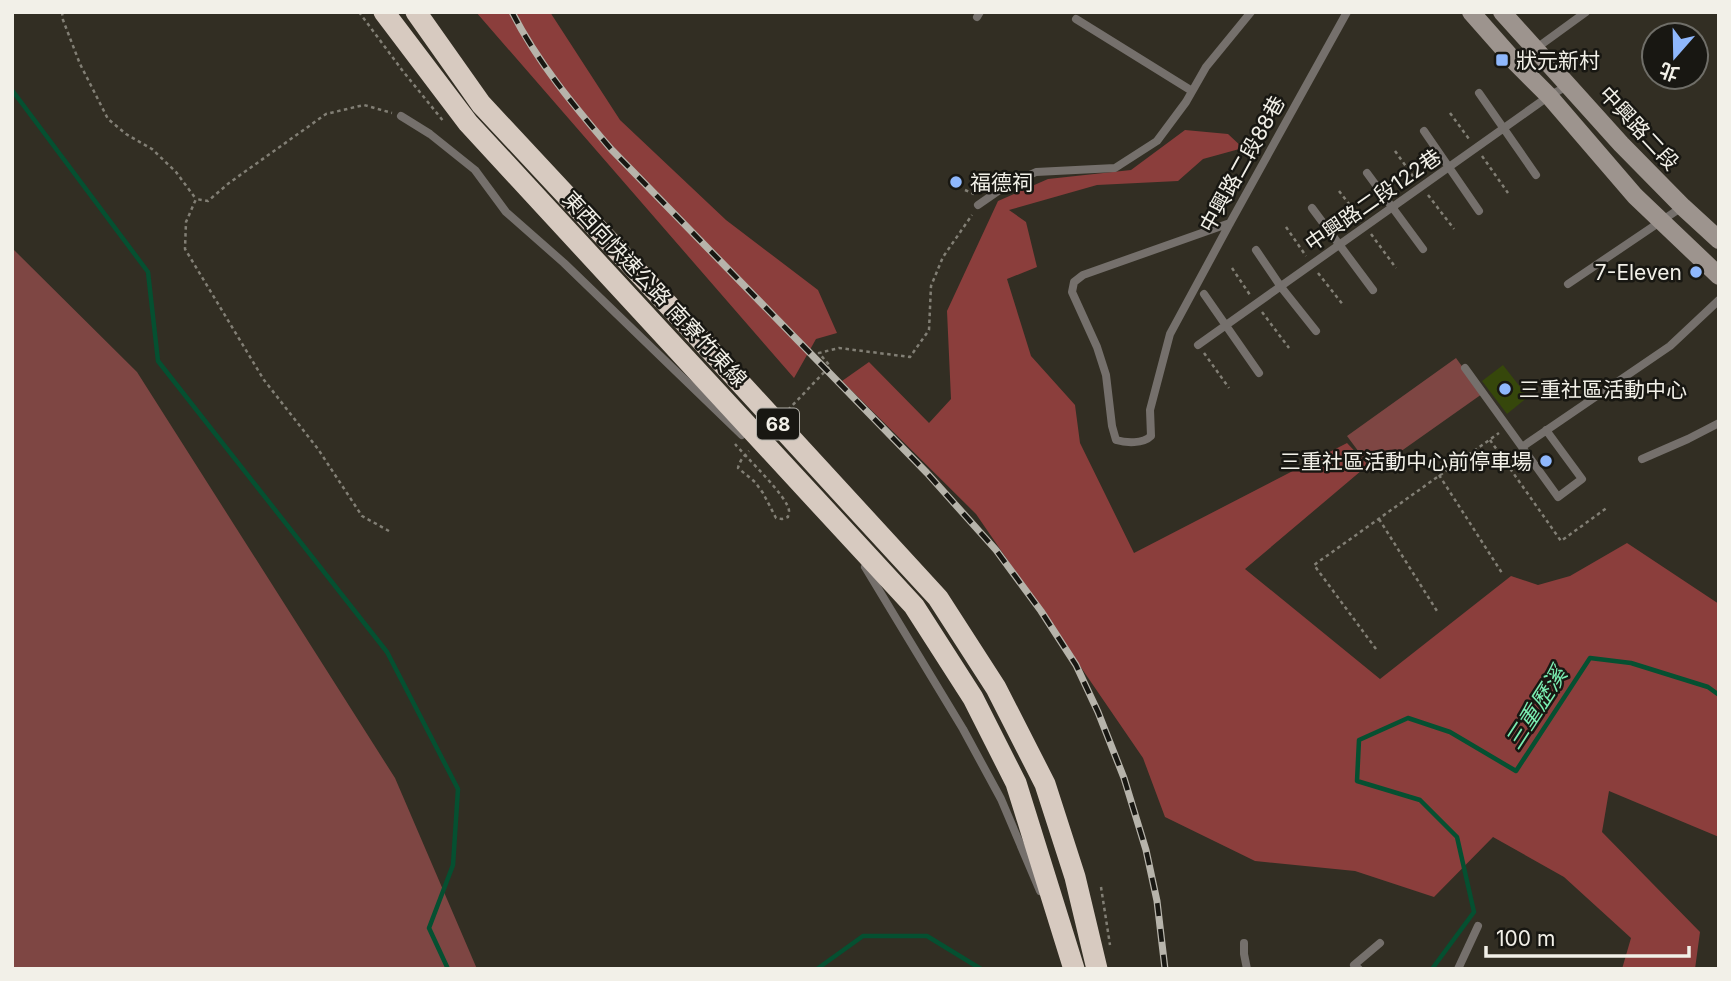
<svg xmlns="http://www.w3.org/2000/svg" width="1731" height="981" font-family="Inter,'Noto Sans TC',sans-serif">
  <style>
    .green { fill: #7e4643 }
    .forest { fill: #8b3e3c }
    .lines { fill: none; stroke-linecap: round; stroke-linejoin: round }
    .stream { stroke: #055031; stroke-width: 4.5 }
    .building { fill: #36470b }
    .path { stroke: #827f75; stroke-width: 2.5; stroke-dasharray: 3.5 3.5; stroke-linecap: butt }
    .lane { stroke: #75706c; stroke-width: 8 }
    .secondary { stroke: #9d948e; stroke-width: 18 }
    .highway { stroke: #d7cac0; stroke-width: 21 }
    .rail-casing { stroke: #b7b4ab; stroke-width: 7 }
    .rail { stroke: #181712; stroke-width: 4.5; stroke-dasharray: 13; stroke-linecap: butt }
    .poi-dot { fill: #8fb8fd; stroke: #181712; stroke-width: 2.5 }
    .labels { text-anchor: middle; dominant-baseline: central; stroke-width: 5; stroke-linejoin: round; paint-order: stroke }
    .shield { fill: #181712; stroke: #b1afa8; stroke-width: 2 }
    .shield-label { font-size: 19px; font-weight: bold; fill: #f2f0e8 }
    .poi-label { font-size: 21px; fill: #f2f0e8; stroke: #181712; text-anchor: start }
    .street-label { font-size: 21px; fill: #f2f0e8; stroke: #181712 }
    .water-label { font-size: 23px; font-style: italic; fill: #7aedb1; stroke: #181712 }
  </style>
  <rect width="100%" height="100%" fill="#322e23"/>
  <path class="green" d="M12,248L137,372L395,778L477,969H12Z
    M1456,358L1482,394L1373,471L1347,436Z"/>
  <path class="forest" d="M476,12H550L620,120L726,220L818,290L837,333L816,339L794,378Z
    M1185,130L1228,134L1243,148L1203,159L1178,181L1097,185L1009,210L1026,222L1037,267L1007,279L1031,356L1075,405L1080,443L1134,553L1347,443L1368,465L1245,569L1380,679L1511,576L1538,585L1570,576L1627,543L1719,604V837L1609,791L1602,832L1700,932L1695,969H1622L1631,938L1564,877L1493,837L1434,897L1355,871L1255,861L1165,817L1143,758L976,514L842,381L869,362L929,423L951,399L947,311L998,201L1048,179L1131,170Z"/>
  <g class="lines">
    <path class="stream" d="M12,90L148,272L158,361L387,652L458,789L453,865L429,928L448,969
      M817,969L863,936H927L981,969
      M1432,969L1474,912L1457,837L1420,800L1357,781L1359,740L1408,718L1450,732L1516,771L1590,658L1631,663L1708,687L1719,695"/>
  </g>
  <path class="building" d="M1503,365L1528,397L1507,414L1482,381Z"/>
  <g class="lines">
    <path class="path" d="M62,12L63,20L80,64L108,119L126,134L152,149L176,172L196,199
      M359,12L402,70L444,122
      M1450,113L1469,139
      M1395,151L1415,179
      M1482,156L1508,193
      M965,190L974,194
      M1339,191L1359,217
      M1428,195L1454,229
      M1286,227L1306,256
      M1371,234L1396,268
      M1232,268L1250,295
      M1318,273L1344,306
      M1262,312L1289,348
      M1204,353L1229,388
      M788,410L830,366L819,353L839,348L910,357L929,330L931,286L943,257L972,215
      M1490,440L1561,541L1608,507
      M735,444C745,456 789,498 789,511C789,513 788,515 788,517L782,519L776,518L763,493L755,482L738,468C740,460 744,456 749,451
      M1439,475L1502,573
      M1379,519L1437,611
      M389,531L362,516L318,449L264,380L185,249L186,222L196,199L208,201L229,183L326,114L364,105L392,113
      M1376,649L1314,565L1499,433
      M1101,887L1110,945"/>
    <path class="lane" d="M977,17L980,12
      M1076,19L1192,91
      M1516,63L1586,12
      M1479,93L1536,175
      M401,116L430,134L475,170L506,212L564,263L742,435
      M1424,131L1479,211
      M1367,173L1423,249
      M978,205L1004,187L1036,172L1115,168L1157,141L1186,102L1206,67L1251,12
      M1312,208L1373,290
      M1230,223L1083,275L1074,282L1072,292L1097,347L1106,375L1112,426L1116,440C1126,443 1143,444 1151,436L1150,410L1170,334L1230,223L1347,12
      M1256,250L1281,287L1316,331
      M1568,284L1682,207
      M1204,294L1259,373
      M1198,345L1549,96L1569,85
      M1465,368L1522,447
      M1546,430L1582,479L1558,497L1522,447L1670,346L1719,300
      M1642,459L1688,439L1719,423
      M865,567L963,729L1001,799L1040,891
      M1244,943V954L1247,969
      M1359,969L1354,965L1380,943
      M1458,969L1478,926"/>
    <path class="secondary" d="M1471,12L1516,63L1549,96L1635,196L1719,276
      M1502,12L1621,144L1683,207L1719,240"/>
    <path class="highway" d="M384,12L468,123L914,606L973,698L1016,783L1074,969
      M416,12L481,104L688,326L938,598L996,688L1045,784L1075,877L1097,969"/>
    <g class="rail-casing">
      <path id="rail" d="M512,12C538,63 574,106 611,149L927,473L996,550L1041,611L1076,665L1098,712L1124,778L1146,850L1157,901L1165,969"/>
    </g>
    <use href="#rail" class="rail"/>
  </g>
  <g class="poi-dot">
    <rect x="1495" y="53" width="14" height="14" rx="3.5"/>
    <circle cx="956" cy="182" r="7"/>
    <circle cx="1696" cy="272" r="7"/>
    <circle cx="1505" cy="389" r="7"/>
    <circle cx="1546" cy="461" r="7"/>
  </g>
  <g class="labels">
    <rect class="shield" x="757" y="408.5" width="42" height="31" rx="5"/>
    <g class="shield-label">
      <text x="778" y="424">68</text>
    </g>
    <g class="poi-label">
      <text x="1516" y="60">狀元新村</text>
      <text x="970" y="182">福德祠</text>
      <text x="1682" y="272" text-anchor="end">7-Eleven</text>
      <text x="1519" y="389">三重社區活動中心</text>
      <text x="1532" y="461" text-anchor="end">三重社區活動中心前停車場</text>
    </g>
    <g class="street-label">
      <text transform="translate(1639 128) rotate(47)">中興路二段</text>
      <text transform="translate(1242 164) rotate(-61)">中興路二段88巷</text>
      <text transform="translate(1373 200) rotate(-35)">中興路二段122巷</text>
      <text transform="translate(655 289) rotate(47)">東西向快速公路 南寮竹東線</text>
    </g>
    <g class="water-label">
      <text transform="translate(1536 708) rotate(-57)">三重歷溪</text>
    </g>
  </g>
  <rect width="1731" height="981" fill="none" stroke="#f2f0e8" stroke-width="28"/>
  <g transform="translate(1675 56) rotate(200)"><circle r="33" fill="#181712" stroke="#6f6e68" stroke-width="2"/>
  <path d="M0-5L12 26L0 18L-12 26Z" fill="#8fb8fd"/>
  <text y="-10" font-size="19" font-weight="bold" text-anchor="middle" fill="#f2f0e8">北</text>
  </g>
  <path d="M1486 946v10h203v-10" fill="none" stroke="#f2f0e8" stroke-width="3.5"/>
  <text x="1496" y="946" font-size="21" fill="#f2f0e8" stroke="#181712" stroke-width="5" paint-order="stroke">100 m</text>
</svg>
